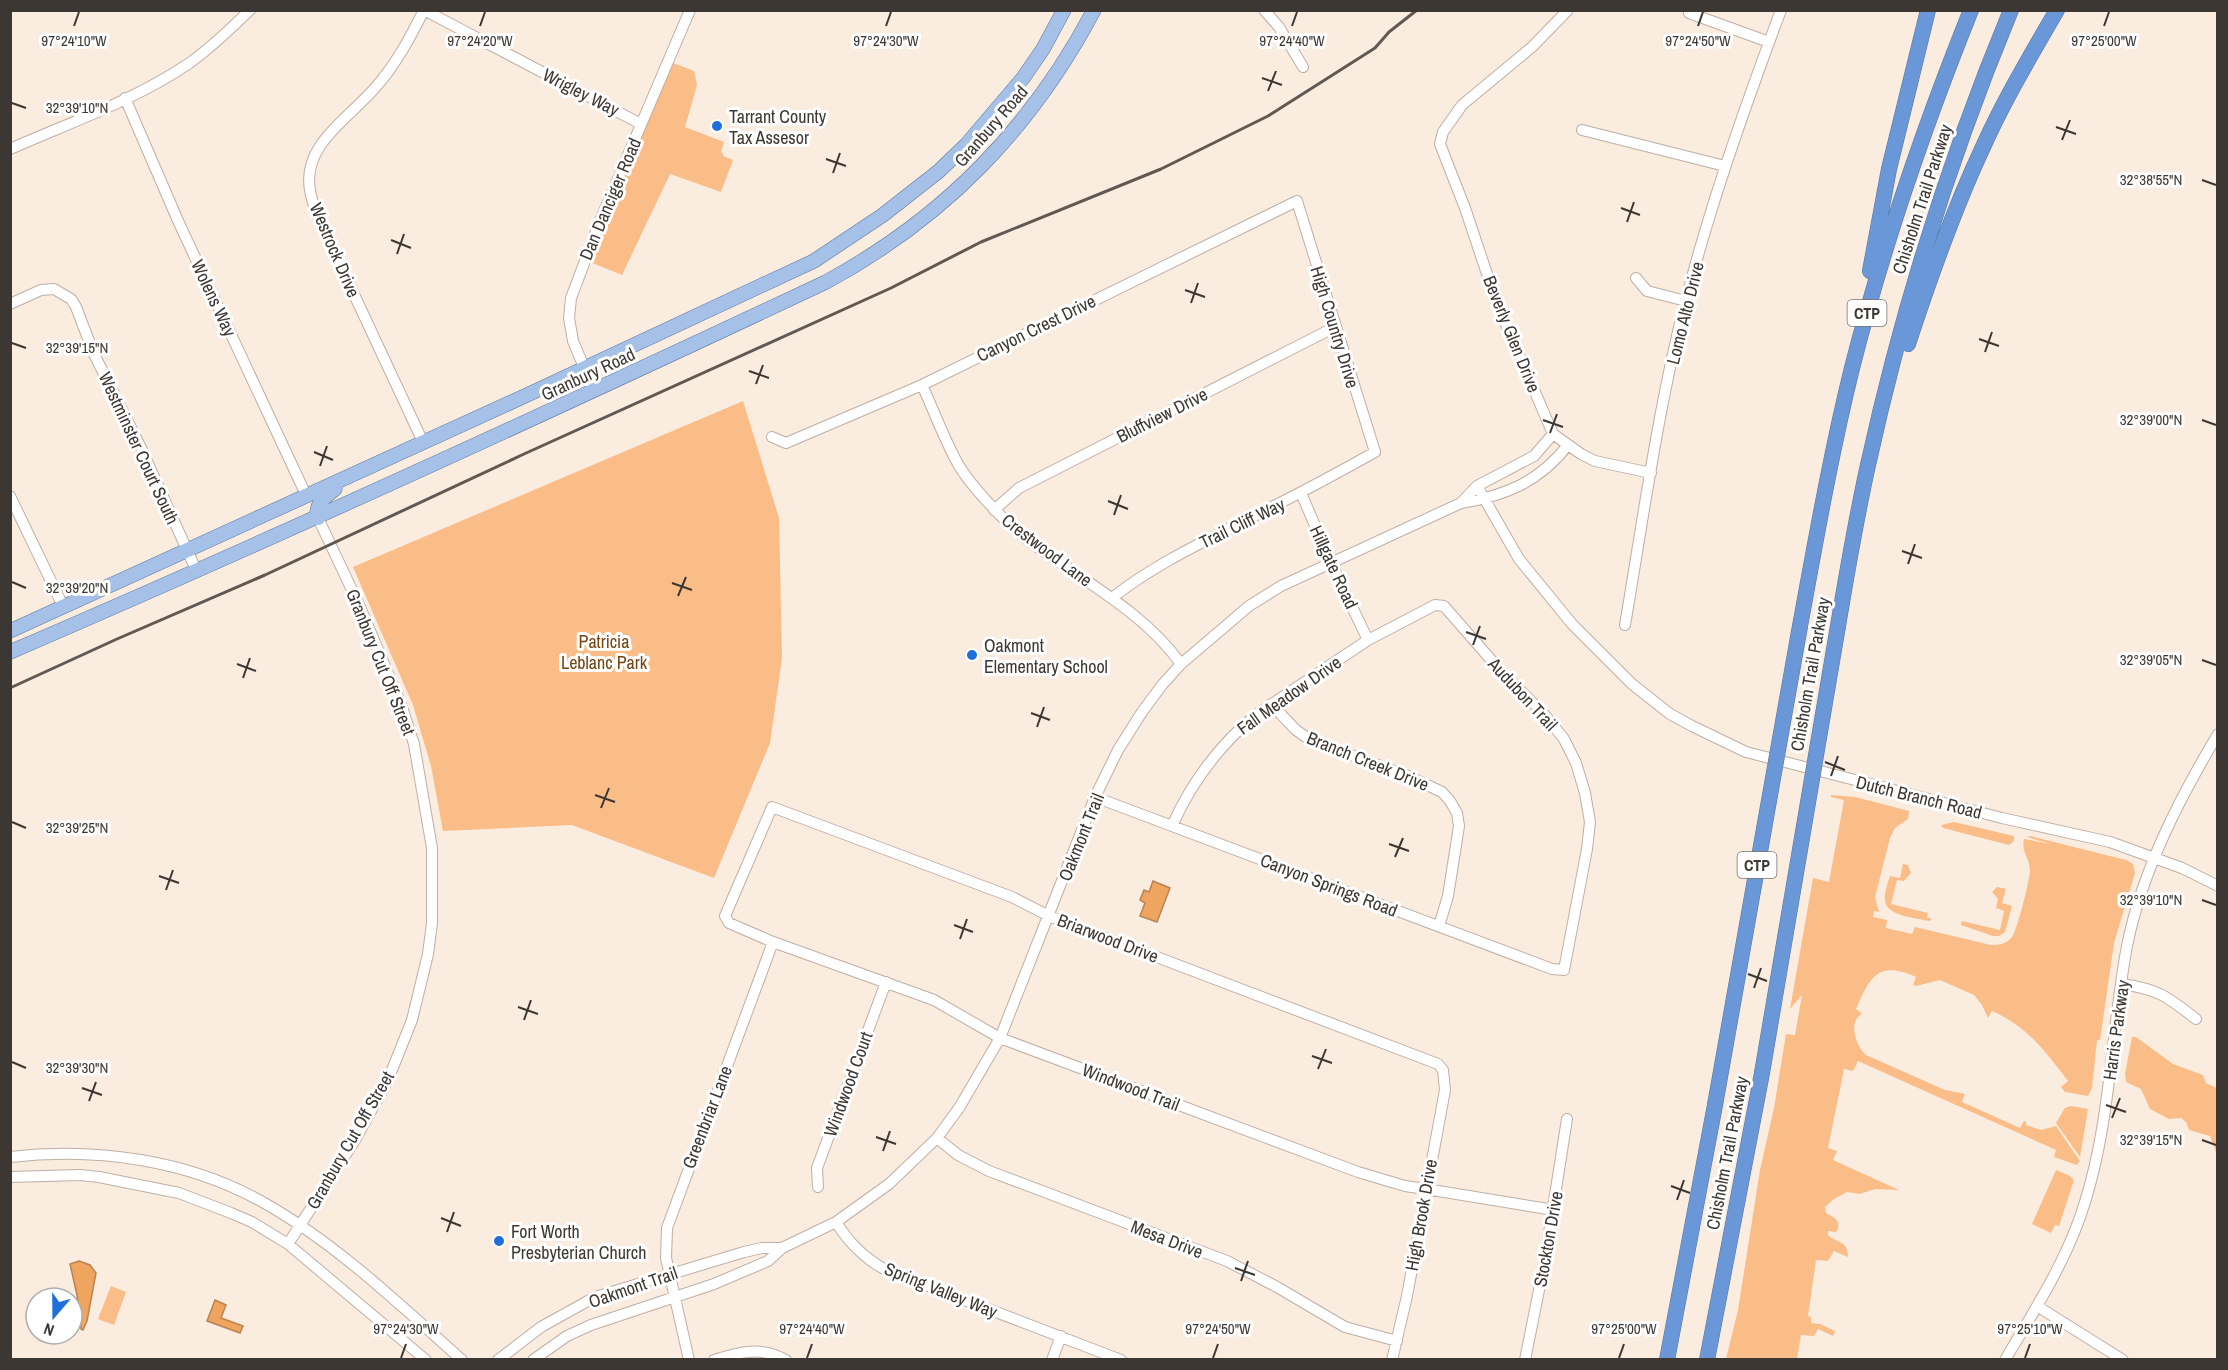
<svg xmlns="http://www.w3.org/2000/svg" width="2228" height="1370" font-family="'Archivo Narrow',sans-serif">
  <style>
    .green { fill: #fbbd87 }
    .water { fill: #efa460; stroke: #b98352; stroke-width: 1.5 }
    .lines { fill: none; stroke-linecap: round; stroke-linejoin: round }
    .minor-casing { stroke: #bdafa4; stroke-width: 12 }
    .major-casing { stroke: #59759e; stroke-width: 15 }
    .highway-casing { stroke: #59759e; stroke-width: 16 }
    .minor { stroke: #fff; stroke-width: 10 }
    .major { stroke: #a5c1e8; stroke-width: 14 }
    .highway { stroke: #6997d8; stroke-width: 15 }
    .rail { stroke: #605953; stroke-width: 3 }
    .highway-bridge-casing { stroke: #59759e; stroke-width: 16; stroke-linecap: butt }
    .highway-bridge { stroke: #6997d8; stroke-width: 15 }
    .ticks { fill: none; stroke: #3c3732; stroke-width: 2 }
    .poi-dot { fill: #1e6fda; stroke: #fff; stroke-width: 2 }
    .labels { text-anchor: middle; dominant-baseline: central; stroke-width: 6; stroke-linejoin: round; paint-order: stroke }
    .shield { fill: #fff; stroke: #767370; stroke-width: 1.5 }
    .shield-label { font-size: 16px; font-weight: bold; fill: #3c3732 }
    .street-label { font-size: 18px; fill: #3c3732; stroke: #fff }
    .poi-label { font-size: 18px; fill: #3c3732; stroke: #fff; text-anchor: start }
    .park-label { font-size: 18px; fill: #754411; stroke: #fff }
    .ticks-label { font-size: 15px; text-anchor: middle; fill: #3c3732; stroke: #fff; stroke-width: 6; stroke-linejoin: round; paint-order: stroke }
  </style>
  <rect width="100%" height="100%" fill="#fbece0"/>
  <path class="green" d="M668,61L694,71L697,85L685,127L724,142L721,152L723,154V156L733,160L721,192L670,174L622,275L585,260Z
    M743,401L779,518L782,658L770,743L714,878L572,825L443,831L431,766L413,705L353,567Z
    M1831,795L1855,797L1909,811L1908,819L1895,828L1890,838L1875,897L1879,912L1874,911L1873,917L1887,920L1886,928L1912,934L1915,927L1991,945C1999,945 2007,944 2012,937C2017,931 2030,879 2030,870C2029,857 2021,852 2024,839L2051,844L2027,837L2030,836L2126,860L2133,864L2135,873L2114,943L2100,1040H2097L2092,1088L2088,1096L2065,1092L2061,1087L2068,1081C2046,1052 2027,1026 1992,1011L1988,1018L1982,1005L1974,995L1940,980L1916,986L1913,985L1916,977C1878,960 1870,977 1856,1009L1862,1014C1848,1021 1855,1045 1866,1055L1945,1090L1965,1094L1962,1102L2020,1128L2024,1121L2026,1122V1125L2041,1130L2056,1126L2080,1161L2077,1165L2054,1157L2056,1150L1858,1061L1853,1071L1844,1069L1828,1148L1837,1151L1833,1160L1899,1190L1875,1189L1860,1194L1847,1192L1834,1199L1825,1207L1826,1213C1833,1217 1842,1220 1837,1231L1835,1232L1828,1231V1235C1838,1244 1848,1240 1848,1257L1834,1251L1828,1261L1816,1260L1808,1316L1811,1317V1323L1820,1324L1835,1331L1833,1336L1818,1329L1814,1336L1801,1335L1797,1359H1726L1738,1310L1760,1170L1774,1108L1786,1034L1795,1035L1802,995L1790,1009L1813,878L1829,882L1844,800L1831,797Z
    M1954,822L2014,836V841L2009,845L1943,828L1941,825Z
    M1903,864L1908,865L1911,873L1904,881L1897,880L1891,904L1928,913L1927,917L1932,919L1929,921C1917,918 1885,916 1885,900C1884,892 1888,883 1890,876L1900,878Z
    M1997,887L2006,889L2002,903L2012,906L2005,932L1999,936H1993L1961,925L1962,921L2000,930L2004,911L1996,908L1998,899L1992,892Z
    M2132,1037H2136L2173,1064L2203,1075L2206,1083L2217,1088V1155L2210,1136L2189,1130L2186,1122L2181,1118L2169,1119L2150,1109L2141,1089L2126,1082L2125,1074Z
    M2071,1106L2088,1109L2080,1157L2056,1123L2065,1108Z
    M2056,1170L2070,1176L2074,1180L2059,1226L2055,1225L2051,1233L2032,1224Z
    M111,1286L126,1292L114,1325L98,1319Z"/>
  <path class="water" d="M1153,881L1170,888L1157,922L1140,916L1145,903L1140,900L1144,890L1149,892Z
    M79,1261L90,1265L96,1273L87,1321L83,1330L81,1329L77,1295L70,1264Z
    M215,1300L226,1305L221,1318L243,1326L240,1333L207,1321Z"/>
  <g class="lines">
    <g class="minor-casing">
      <path id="minor" d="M424,10L641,124
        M1264,10L1279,27L1303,67
        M1568,10L1532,47L1462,105L1443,132L1440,144L1465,208L1496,301L1553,434L1581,454L1595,461L1651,473
        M1689,13L1769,42
        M125,98L179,223L307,497
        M1582,130L1725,166
        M10,149C69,123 135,100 188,64C210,49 230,29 250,10
        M1636,278L1647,291L1686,301
        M10,304L41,290L54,289L71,299L76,307L94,354L141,448L197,572
        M922,385C934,411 944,439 958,464C972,488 1007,524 1029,541C1081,580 1142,610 1181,664
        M594,391L573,341L569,318L571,298L602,216L690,10
        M772,437L786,443L922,385L1297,201L1375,452C1334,475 1293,497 1252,517C1203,542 1155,564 1112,598
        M423,442L316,213C314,205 311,198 310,190C302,145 348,119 374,89C395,66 410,38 424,10
        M1477,486L1519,559L1572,624L1632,684L1670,714L1692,726L1746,752L1785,762L2002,818L2110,842L2182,868L2218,886
        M1301,493L1332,565L1368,640
        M10,496L63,606
        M1461,503L1477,486L1534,456L1553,434
        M994,510L1019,488L1335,327
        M1625,625C1638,549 1649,472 1664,397C1689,265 1734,136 1781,10
        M1271,704L1296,730L1310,740L1408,776L1442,792L1450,801L1457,813L1459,826L1448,896L1439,926
        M1095,797L1552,969L1564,970L1587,849L1590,822L1585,793L1576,763L1564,739L1543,713L1500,670L1444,606L1435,605L1368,640L1257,714C1219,745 1192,781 1172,826
        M2122,984C2158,989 2168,997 2196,1019
        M937,1138L958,1155L989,1171L1227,1261L1277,1287L1345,1327L1397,1341
        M10,1157C97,1147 190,1160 266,1204C338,1245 400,1305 462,1360
        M10,1177L80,1175L99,1177L179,1193L231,1213L252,1222L288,1244L426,1360
        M818,1187L817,1168L886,982
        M836,1222C849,1243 863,1257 884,1269L1121,1360
        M288,1244L355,1140L388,1080L412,1020L428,954L432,923V848L414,744L401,704L360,607L318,518
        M2037,1306L2123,1360
        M498,1360L541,1327L595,1297L744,1252L762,1248H782
        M533,1360L567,1336L591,1325L714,1284L768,1261L782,1248L836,1222L889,1184L937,1138L959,1108L1000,1038L1095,797L1118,750L1142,712L1162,685L1181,664L1249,606L1281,586L1461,503C1506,496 1540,481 1568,445
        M689,1360L666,1258L667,1228L773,942
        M714,1360C740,1352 761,1346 786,1360
        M1052,1360L1061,1336
        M1392,1360L1407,1296L1445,1090L1443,1070L1438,1064L1049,916L1012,897L772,807L725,916L729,923L773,942L934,1000L1000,1038L1358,1172L1405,1186L1426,1189L1554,1210
        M1525,1360L1544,1265L1567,1119
        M2005,1360C2035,1309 2068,1259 2085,1202C2111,1119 2111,1031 2127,946C2142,871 2179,799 2218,734"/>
    </g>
    <g class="major-casing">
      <path id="major" d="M318,518C314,504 325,497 335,489
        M10,631L527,395L814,261L883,215L939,171L966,145L1023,78L1043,49L1064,10
        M10,652C285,534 556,409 826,282C944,218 1031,129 1094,10"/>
    </g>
    <g class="highway-casing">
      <path id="highway" d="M1870,271L1889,169L1928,10
        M1908,344C1930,277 1953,211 1983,147C2004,100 2031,55 2057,10
        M1800,626C1816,539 1831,453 1852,368C1883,246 1924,127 1971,10
        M1838,626C1847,572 1856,519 1868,465C1902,310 1950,157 2011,10
        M1667,1360L1715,1105
        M1707,1360L1762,1073"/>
    </g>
    <use href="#minor" class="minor"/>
    <use href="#major" class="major"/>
    <use href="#highway" class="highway"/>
    <path class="rail" d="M10,688L117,639L265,575L524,454L891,288L981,242L1161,169L1268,116L1375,48L1389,32L1417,10"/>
    <g class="highway-bridge-casing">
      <path id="highway-bridge" d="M1762,1073L1838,626
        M1715,1105L1800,626"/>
    </g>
    <use href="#highway-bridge" class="highway-bridge"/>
  </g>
  <path class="ticks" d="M74,26L79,12M480,26L485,12M886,26L891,12M1292,26L1297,12M1698,26L1703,12M2104,26L2109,12M1262,78L1282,85M1268,91L1276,71M12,103L26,108M2056,127L2076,134M2062,140L2070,120M826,159L846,166M833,173L840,153M2202,180L2216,185M1621,208L1640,215M1627,222L1634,202M391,240L411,248M397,254L404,234M1185,290L1205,297M1191,303L1198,283M1979,339L1999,346M12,343L26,348M1985,352L1992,332M749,371L769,378M756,384L763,365M1543,420L1563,427M2202,420L2216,425M1550,433L1557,414M314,452L333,460M320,466L327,446M1108,501L1128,509M1114,515L1121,495M1902,551L1922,558M1908,564L1915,544M12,582L26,588M672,583L692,590M678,596L686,577M1466,632L1486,639M1473,645L1480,626M2202,660L2216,665M237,664L256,671M243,678L250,658M1031,713L1050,720M1037,727L1044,707M1825,762L1845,770M1831,776L1838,756M595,795L615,802M601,808L609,788M12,822L26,828M1389,844L1409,851M1395,857L1403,838M159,876L179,883M166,890L173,870M2202,900L2216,905M954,925L973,932M960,939L967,919M1748,974L1767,981M1754,988L1761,968M518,1007L538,1014M524,1020L531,1000M1312,1056L1332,1063M12,1062L26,1068M1318,1069L1326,1049M82,1088L102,1095M89,1101L96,1082M2106,1105L2126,1112M2112,1118L2120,1098M876,1137L896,1144M2202,1140L2216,1145M883,1151L890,1131M1671,1186L1690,1193M1677,1200L1684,1180M441,1218L461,1226M447,1232L454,1212M1235,1268L1255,1275M1241,1281L1248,1261M401,1358L406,1344M807,1358L812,1344M1213,1358L1218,1344M1619,1358L1624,1344M2025,1358L2030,1344"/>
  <g class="poi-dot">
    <circle cx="717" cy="126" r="6"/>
    <circle cx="972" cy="655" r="6"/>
    <circle cx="499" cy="1241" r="6"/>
  </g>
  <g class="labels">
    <g class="shield">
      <rect x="1847.5" y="300" width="39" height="26" rx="4.5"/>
      <rect x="1737.5" y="852" width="39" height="26" rx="4.5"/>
    </g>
    <g class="shield-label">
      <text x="1867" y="313">CTP</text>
      <text x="1757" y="865">CTP</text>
    </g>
    <g class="street-label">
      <text transform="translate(581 92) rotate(27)">Wrigley Way</text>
      <text transform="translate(991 126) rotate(-49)">Granbury Road</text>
      <text transform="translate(610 199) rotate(-67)">Dan Danciger Road</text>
      <text transform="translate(1922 199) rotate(-72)">Chisholm Trail Parkway</text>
      <text transform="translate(335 250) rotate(67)">Westrock Drive</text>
      <text transform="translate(214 298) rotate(65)">Wolens Way</text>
      <text transform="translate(1685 313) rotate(-76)">Lomo Alto Drive</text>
      <text transform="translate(1335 327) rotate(73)">High Country Drive</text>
      <text transform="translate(1036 328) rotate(-26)">Canyon Crest Drive</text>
      <text transform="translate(1512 334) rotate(68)">Beverly Glen Drive</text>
      <text transform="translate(588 374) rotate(-25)">Granbury Road</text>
      <text transform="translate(1162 415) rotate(-27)">Bluffview Drive</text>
      <text transform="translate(139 448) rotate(65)">Westminster Court South</text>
      <text transform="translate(1242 523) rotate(-26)">Trail Cliff Way</text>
      <text transform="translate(1047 550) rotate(37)">Crestwood Lane</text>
      <text transform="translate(1334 567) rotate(65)">Hillgate Road</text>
      <text transform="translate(381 662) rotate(68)">Granbury Cut Off Street</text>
      <text transform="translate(1810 674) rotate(-80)">Chisholm Trail Parkway</text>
      <text transform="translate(1523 694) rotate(47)">Audubon Trail</text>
      <text transform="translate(1289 695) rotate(-35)">Fall Meadow Drive</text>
      <text transform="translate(1368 761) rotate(22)">Branch Creek Drive</text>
      <text transform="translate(1919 797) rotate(14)">Dutch Branch Road</text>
      <text transform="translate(1081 837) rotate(-68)">Oakmont Trail</text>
      <text transform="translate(1329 885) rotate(21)">Canyon Springs Road</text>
      <text transform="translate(1108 938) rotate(21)">Briarwood Drive</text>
      <text transform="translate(2116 1030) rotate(-82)">Harris Parkway</text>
      <text transform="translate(848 1084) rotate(-70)">Windwood Court</text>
      <text transform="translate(1131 1087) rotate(21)">Windwood Trail</text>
      <text transform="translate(707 1117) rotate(-69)">Greenbriar Lane</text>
      <text transform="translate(350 1140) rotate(-60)">Granbury Cut Off Street</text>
      <text transform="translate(1727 1153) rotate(-79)">Chisholm Trail Parkway</text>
      <text transform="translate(1421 1215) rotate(-80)">High Brook Drive</text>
      <text transform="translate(1167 1239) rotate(21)">Mesa Drive</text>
      <text transform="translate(1548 1239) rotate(-80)">Stockton Drive</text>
      <text transform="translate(633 1287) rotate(-19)">Oakmont Trail</text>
      <text transform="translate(941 1290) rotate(22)">Spring Valley Way</text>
    </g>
    <g class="poi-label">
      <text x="729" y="116">Tarrant County<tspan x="729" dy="21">Tax Assesor</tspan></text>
      <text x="984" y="645">Oakmont<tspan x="984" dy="21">Elementary School</tspan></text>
      <text x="511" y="1231">Fort Worth<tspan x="511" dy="21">Presbyterian Church</tspan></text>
    </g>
    <g class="park-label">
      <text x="604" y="641">Patricia<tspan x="604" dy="21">Leblanc Park</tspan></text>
    </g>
  </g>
  <g class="ticks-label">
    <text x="74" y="46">97°24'10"W</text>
    <text x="480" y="46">97°24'20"W</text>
    <text x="886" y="46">97°24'30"W</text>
    <text x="1292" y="46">97°24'40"W</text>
    <text x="1698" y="46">97°24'50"W</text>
    <text x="2104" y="46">97°25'00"W</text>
    <text x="77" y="113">32°39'10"N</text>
    <text x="2151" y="185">32°38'55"N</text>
    <text x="77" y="353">32°39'15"N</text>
    <text x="2151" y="425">32°39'00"N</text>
    <text x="77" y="593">32°39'20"N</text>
    <text x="2151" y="665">32°39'05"N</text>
    <text x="77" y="833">32°39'25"N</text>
    <text x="2151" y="905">32°39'10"N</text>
    <text x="77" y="1073">32°39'30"N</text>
    <text x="2151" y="1145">32°39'15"N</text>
    <text x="406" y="1334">97°24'30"W</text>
    <text x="812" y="1334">97°24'40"W</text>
    <text x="1218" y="1334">97°24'50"W</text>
    <text x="1624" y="1334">97°25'00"W</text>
    <text x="2030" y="1334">97°25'10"W</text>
  </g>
  <rect width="2228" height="1370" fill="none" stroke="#3c3732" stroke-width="24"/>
  <g transform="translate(54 1316) rotate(200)"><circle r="28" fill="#ffffff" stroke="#b1afad" stroke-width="1.5"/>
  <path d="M0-4.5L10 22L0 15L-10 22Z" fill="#1e6fda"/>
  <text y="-9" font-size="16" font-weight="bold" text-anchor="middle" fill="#3c3732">N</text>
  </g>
</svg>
